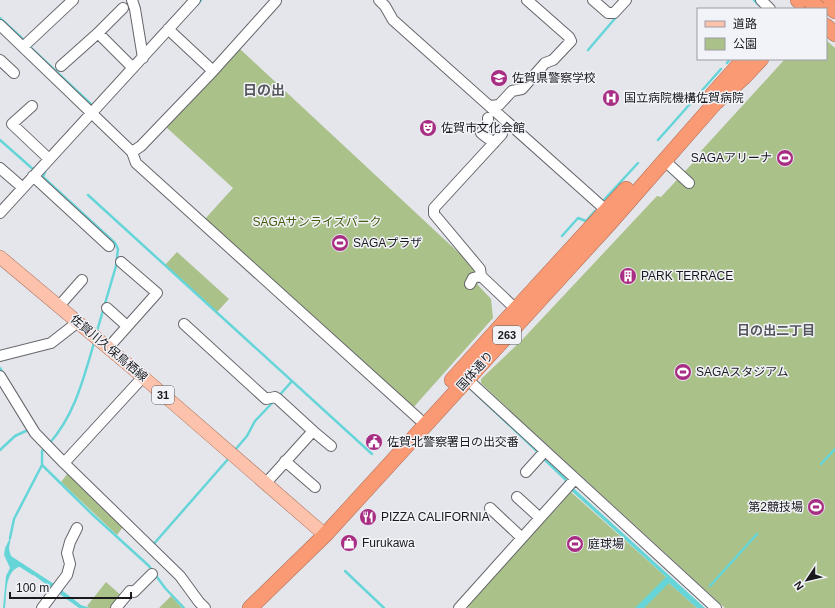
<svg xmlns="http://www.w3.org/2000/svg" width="835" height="608" font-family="Helvetica,'Noto Sans JP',sans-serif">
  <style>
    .green { fill: #abc18a }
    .water { fill: #65d5d8 }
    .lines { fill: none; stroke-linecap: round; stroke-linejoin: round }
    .stream { stroke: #65d5d8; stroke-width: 2.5 }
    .minor-casing { stroke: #65666b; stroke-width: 12 }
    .major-casing { stroke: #ac6d56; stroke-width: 14 }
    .highway-casing { stroke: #ac6d56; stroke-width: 16 }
    .minor { stroke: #fff; stroke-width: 10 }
    .major { stroke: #fcc2ac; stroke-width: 13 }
    .highway { stroke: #fa9a75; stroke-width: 15 }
    .highway-bridge-casing { stroke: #ac6d56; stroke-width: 16; stroke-linecap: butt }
    .highway-bridge { stroke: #fa9a75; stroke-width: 15 }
    .labels { text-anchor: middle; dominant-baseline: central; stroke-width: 3; stroke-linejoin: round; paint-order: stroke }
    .shield { fill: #f2f3f9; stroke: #5b5b5e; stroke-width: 1 }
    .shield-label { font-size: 11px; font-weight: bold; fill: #1a1a1c }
    .poi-label { font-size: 12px; fill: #1a1a1c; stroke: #f2f3f9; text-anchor: start }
    .park-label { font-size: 12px; fill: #445c0b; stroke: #f2f3f9 }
    .street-label { font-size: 12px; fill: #1a1a1c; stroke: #f2f3f9 }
    .neighbourhood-label { font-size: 13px; font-weight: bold; fill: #56575c; stroke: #f2f3f9 }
    .quarter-label { font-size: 14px; font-weight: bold; fill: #56575c; stroke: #f2f3f9 }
  </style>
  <rect width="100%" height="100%" fill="#e5e6ec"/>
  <path class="green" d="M826,40L835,48V608H725L505,406L481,383V379L521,341L657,196L661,197L701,154V151L785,59H826Z
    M240,49L474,267L478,285L491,299L493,318L412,409L205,219L233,188L166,127Z
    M177,252L229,299L217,312L165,265Z
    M68,473L123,527L117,535L61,482Z
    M571,492L666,577L669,583L697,608H469L466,605L553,508L555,510Z
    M106,582L123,597L113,608H89L87,606Z
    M171,596L182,608H159Z"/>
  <path class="water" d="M568,483L705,608H697L669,583L644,608H635L666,577L566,486Z
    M11,536L9,549L11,556L54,584L81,605L90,608H79L21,566C4,571 7,594 5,608H3L6,576L10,568L4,555L5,548Z"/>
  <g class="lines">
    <path class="stream" d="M754,0L759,5
      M197,5L201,0
      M0,18L26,42
      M29,46L94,107
      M588,50L618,15
      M727,63L730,59
      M0,140L34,170L33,171
      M658,140L721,69
      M46,169L43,177L115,243L118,249L116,266L97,331
      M88,195L372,454
      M603,201L638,163
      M562,236L578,218L586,221L595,211
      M0,368L3,373
      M472,390L540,454
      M278,397L292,381
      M49,444C75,414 83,380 94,343
      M0,450L15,436L30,429
      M235,450L247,436L255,421L274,401
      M543,458L566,480V484
      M821,464L835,449
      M42,465L93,515L149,566L165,588L184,608
      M10,538L14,519L42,465V451L45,448
      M152,546L229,458
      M19,565L33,574
      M345,571L384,608
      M710,586L757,534"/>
    <g class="minor-casing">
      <path id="minor" d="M132,0L135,9L143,58
        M379,0L385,6L393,20L607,211
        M593,0L608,13H614L626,0
        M761,0L770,9
        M0,25L132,152L136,163L419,419
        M168,29L213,71
        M98,33L133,68
        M23,47L73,0
        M0,60L14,73
        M61,66L98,33L123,8
        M32,106L12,124L49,159
        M490,106L499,105L512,91L522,89L545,63L553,60L571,41L569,37L527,0
        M488,118V123L481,133L494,143
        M502,134L434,208V214L480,269L481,276L520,313
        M132,152L141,146L213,71L276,1
        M665,161L689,183
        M0,168L23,188
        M33,176L109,246
        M0,213L195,0
        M470,284L473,278L481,276
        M59,306L82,280
        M107,308L127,326
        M184,324L266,399L275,397L278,399L313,431L266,483
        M108,348L157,293L121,262
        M0,356L51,343L78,322
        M0,376L35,433L64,463L180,576L199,602L205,608
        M467,379L716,608
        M313,431L331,446
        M285,461L315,487
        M64,463L143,377
        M526,472L545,451
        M517,497L540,518
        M490,508L522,538
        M42,608L67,575L70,564L67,553L70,542L77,528
        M116,608L130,591L134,592L152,574
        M459,608L575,479"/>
    </g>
    <g class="major-casing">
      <path id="major" d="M0,257L143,377L325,535"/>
    </g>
    <g class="highway-casing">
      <path id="highway" d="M798,0L808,9
        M823,0L835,11
        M826,26L835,34
        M712,95L744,59
        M452,380L516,309L626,189
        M250,608L325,535L609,224L715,103L744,77L761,59"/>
    </g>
    <use href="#minor" class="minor"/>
    <use href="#major" class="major"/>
    <use href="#highway" class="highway"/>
    <g class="highway-bridge-casing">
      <path id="highway-bridge" d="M809,0L819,9"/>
    </g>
    <use href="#highway-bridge" class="highway-bridge"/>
  </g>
  <defs>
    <g id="university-disc" transform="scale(0.9)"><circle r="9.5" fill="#a72e83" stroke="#f2f3f9"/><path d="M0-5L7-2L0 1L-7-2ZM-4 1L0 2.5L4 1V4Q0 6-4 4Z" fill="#fff"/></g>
    <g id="hospital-disc" transform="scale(0.9)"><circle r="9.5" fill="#a72e83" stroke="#f2f3f9"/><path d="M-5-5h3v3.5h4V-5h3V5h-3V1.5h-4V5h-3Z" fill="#fff"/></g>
    <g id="theatre-disc" transform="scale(0.9)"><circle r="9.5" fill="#a72e83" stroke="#f2f3f9"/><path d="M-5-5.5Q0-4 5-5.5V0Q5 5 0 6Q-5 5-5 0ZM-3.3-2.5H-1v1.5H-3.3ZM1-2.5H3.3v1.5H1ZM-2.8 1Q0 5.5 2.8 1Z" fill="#fff"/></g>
    <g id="stadium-disc" transform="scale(0.9)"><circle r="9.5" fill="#a72e83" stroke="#f2f3f9"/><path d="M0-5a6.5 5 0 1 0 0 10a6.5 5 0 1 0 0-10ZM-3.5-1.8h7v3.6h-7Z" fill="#fff"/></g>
    <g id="building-disc" transform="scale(0.9)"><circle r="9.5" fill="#a72e83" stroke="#f2f3f9"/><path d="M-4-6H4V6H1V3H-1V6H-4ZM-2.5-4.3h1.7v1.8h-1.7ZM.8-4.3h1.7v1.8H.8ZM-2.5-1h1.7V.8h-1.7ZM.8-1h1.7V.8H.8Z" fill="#fff"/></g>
    <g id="civic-disc" transform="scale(0.9)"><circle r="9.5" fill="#a72e83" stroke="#f2f3f9"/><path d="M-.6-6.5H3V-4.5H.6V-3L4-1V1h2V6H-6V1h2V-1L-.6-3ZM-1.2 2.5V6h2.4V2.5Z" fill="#fff"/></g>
    <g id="restaurant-disc" transform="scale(0.9)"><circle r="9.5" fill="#a72e83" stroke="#f2f3f9"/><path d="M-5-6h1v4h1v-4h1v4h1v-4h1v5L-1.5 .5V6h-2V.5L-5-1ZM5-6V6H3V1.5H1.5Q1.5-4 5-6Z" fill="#fff"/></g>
    <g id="shop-disc" transform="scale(0.9)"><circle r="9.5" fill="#a72e83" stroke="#f2f3f9"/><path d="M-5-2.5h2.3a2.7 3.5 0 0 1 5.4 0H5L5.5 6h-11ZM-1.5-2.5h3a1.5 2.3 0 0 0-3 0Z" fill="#fff"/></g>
  </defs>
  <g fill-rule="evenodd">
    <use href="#university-disc" x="499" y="78"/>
    <use href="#hospital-disc" x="611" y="98"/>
    <use href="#theatre-disc" x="428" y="128"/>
    <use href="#stadium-disc" x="785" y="158"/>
    <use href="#stadium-disc" x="340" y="243"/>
    <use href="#building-disc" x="628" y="276"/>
    <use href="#stadium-disc" x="683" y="372"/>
    <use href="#civic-disc" x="374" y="442"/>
    <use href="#stadium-disc" x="816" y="507"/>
    <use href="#restaurant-disc" x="368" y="517"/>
    <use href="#shop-disc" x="349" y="543"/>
    <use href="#stadium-disc" x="575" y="544"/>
  </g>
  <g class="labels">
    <g class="shield">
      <rect x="493" y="326" width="28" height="18" rx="3"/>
      <rect x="152" y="386" width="22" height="18" rx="3"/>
    </g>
    <g class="shield-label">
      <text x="507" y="335">263</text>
      <text x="163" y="395">31</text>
    </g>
    <g class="poi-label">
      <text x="512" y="78">佐賀県警察学校</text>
      <text x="624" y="98">国立病院機構佐賀病院</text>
      <text x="441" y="128">佐賀市文化会館</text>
      <text x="772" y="158" text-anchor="end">SAGAアリーナ</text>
      <text x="353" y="243">SAGAプラザ</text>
      <text x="641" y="276">PARK TERRACE</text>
      <text x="696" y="372">SAGAスタジアム</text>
      <text x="387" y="442">佐賀北警察署日の出交番</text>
      <text x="803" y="507" text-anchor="end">第2競技場</text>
      <text x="381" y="517">PIZZA CALIFORNIA</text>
      <text x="362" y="543">Furukawa</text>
      <text x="588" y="544">庭球場</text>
    </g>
    <g class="park-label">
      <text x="317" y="222">SAGAサンライズパーク</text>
    </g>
    <g class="street-label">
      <text transform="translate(109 348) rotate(40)">佐賀川久保鳥栖線</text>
      <text transform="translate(475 371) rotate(-48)">国体通り</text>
    </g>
    <g class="neighbourhood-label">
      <text x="776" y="330">日の出二丁目</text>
    </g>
    <g class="quarter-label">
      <text x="264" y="90">日の出</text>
    </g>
  </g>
  <rect x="697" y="8" width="130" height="52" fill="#f2f3f9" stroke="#9c9ca1"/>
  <rect x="705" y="21" width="20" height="6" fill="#fcc2ac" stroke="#9c9ca1"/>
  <text x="733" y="28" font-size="12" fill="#1a1a1c">道路</text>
  <rect x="705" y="38" width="20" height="12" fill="#abc18a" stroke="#9c9ca1"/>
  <text x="733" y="48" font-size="12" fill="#1a1a1c">公園</text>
  <g transform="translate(807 580) rotate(235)" stroke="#f2f3f9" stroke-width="3" paint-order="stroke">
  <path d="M0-3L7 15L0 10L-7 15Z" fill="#1a1a1c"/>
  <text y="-6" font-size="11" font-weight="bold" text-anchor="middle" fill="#1a1a1c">N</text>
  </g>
  <path d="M10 592v6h121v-6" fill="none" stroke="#1a1a1c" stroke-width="2"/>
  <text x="16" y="592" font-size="12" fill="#1a1a1c" stroke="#f2f3f9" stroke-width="3" paint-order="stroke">100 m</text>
</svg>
